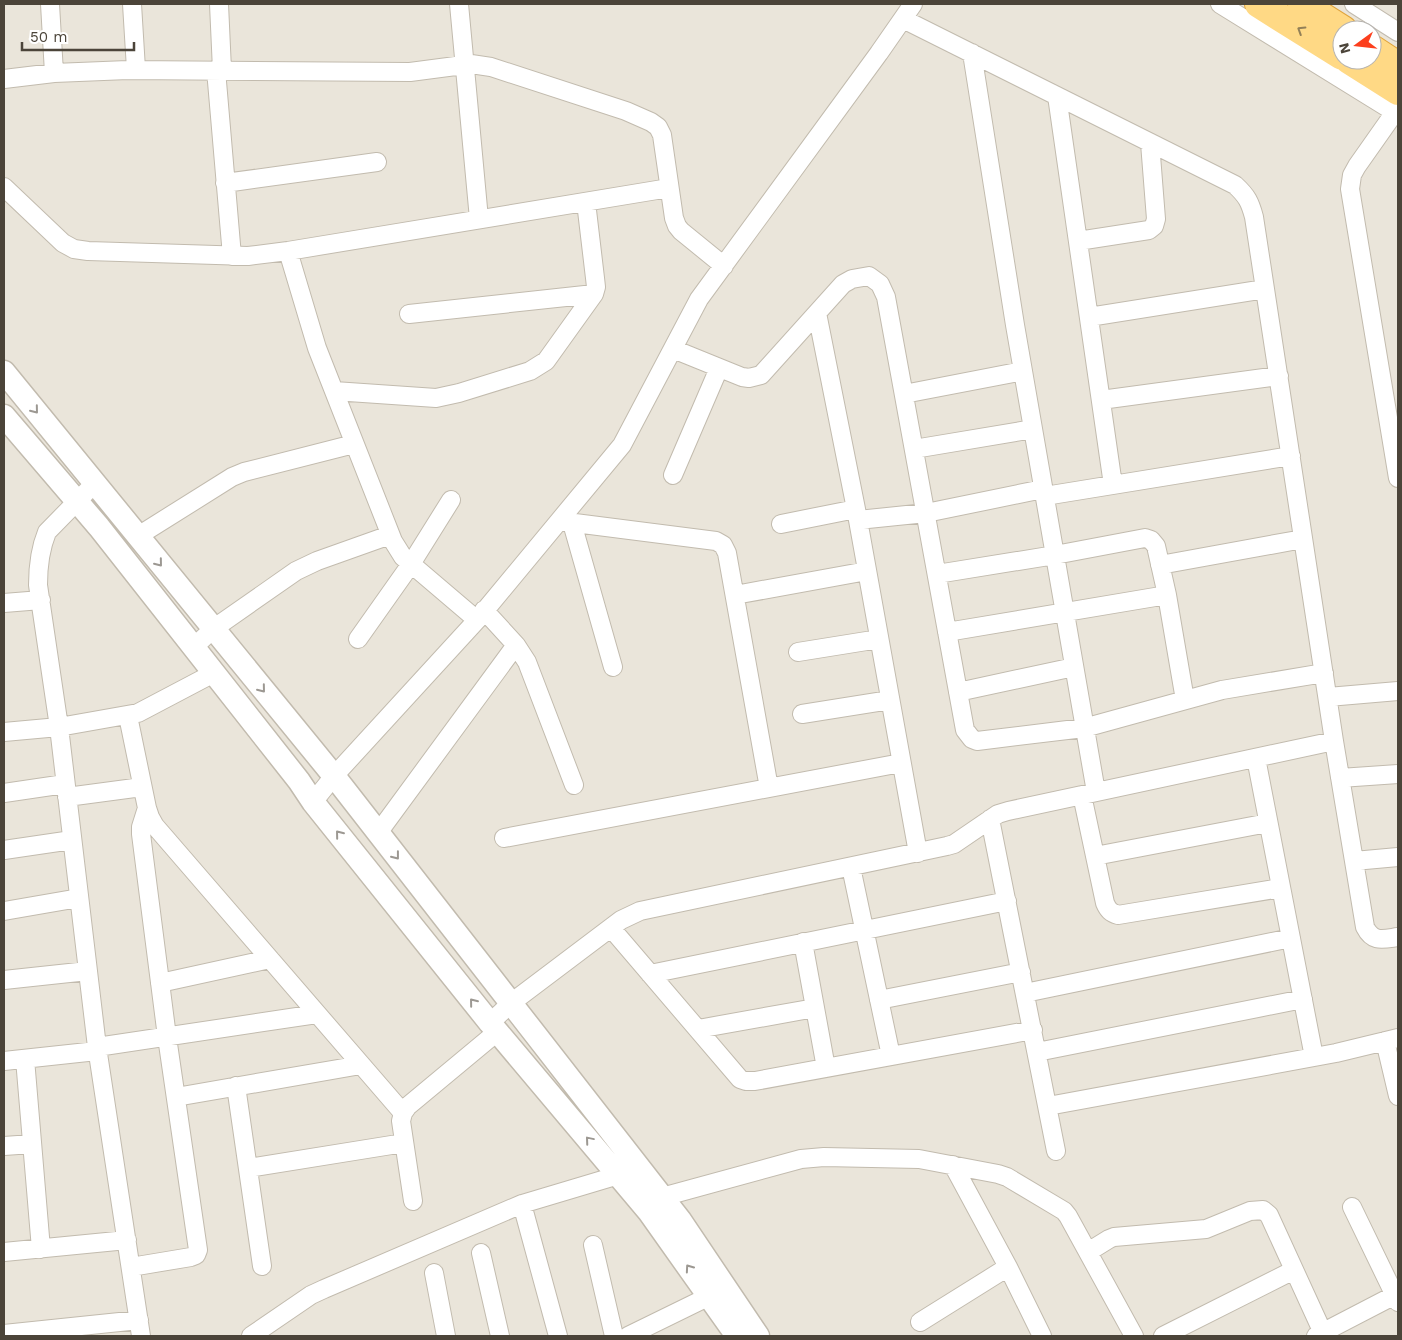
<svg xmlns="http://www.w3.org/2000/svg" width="1402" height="1340" font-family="'Work Sans',sans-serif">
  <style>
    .residential { fill: #eae5da; fill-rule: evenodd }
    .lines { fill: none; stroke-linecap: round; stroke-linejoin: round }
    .minor-casing { stroke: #c2bbae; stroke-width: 20 }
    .tertiary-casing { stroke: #c2bbae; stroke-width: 25 }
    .trunk-casing { stroke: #e0a43c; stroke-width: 30 }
    .minor { stroke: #fff; stroke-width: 18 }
    .tertiary { stroke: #fff; stroke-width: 22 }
    .trunk { stroke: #ffd985; stroke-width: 28 }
    .oneway { stroke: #938057 }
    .oneway2 { stroke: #9c9892 }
  </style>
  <rect width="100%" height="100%" fill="#f6f3ec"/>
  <path class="residential" d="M4,4H1398V1336H4ZM1342,30H1372V60H1342Z"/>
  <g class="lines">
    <g class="minor-casing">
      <path id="minor" d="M50,4L54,73
        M132,4L136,69
        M219,4L222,70
        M459,4L479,219
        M1220,4L1398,114
        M1354,4L1398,32
        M903,19L1235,185C1247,196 1250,202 1254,217L1334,741L1365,927C1373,943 1383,939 1398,937
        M972,53L1015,325L1096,792
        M216,70L232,256
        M4,79L54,73L128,70L410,72L471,64L491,67L626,111L651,122L658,127L662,135L674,218L677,226L681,231L724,266
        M1057,96L1113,485
        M1395,112L1357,166L1352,175L1350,189L1398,478
        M225,183L377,162
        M4,187L63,243L74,249L88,251L248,256L288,251L669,188
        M1078,241L1149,230L1154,226L1156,219L1150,143
        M288,251L317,348L393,541L403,557L477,620
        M817,313L856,509L918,853
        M409,314L594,294
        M1089,317L1265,289
        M673,349L742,377L749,378L761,375L843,284L852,279L869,276L880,284L886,297L965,730L972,739L977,741L1084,728L1222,690L1324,673
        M334,391L436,398L459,393L530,371L546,361L594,294L596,287L595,278L586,202
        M904,394L1023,371
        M1101,400L1279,376
        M914,449L1033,429
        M673,475L719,368
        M95,483L47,532C40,549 38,567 38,585L59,727L138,713L214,673
        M1045,496L1291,456
        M858,520L926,513L1043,489
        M559,521L716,541L723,545L727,553L769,788
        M572,523L613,667
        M781,524L856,509
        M138,536L232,477L244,472L354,444
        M1160,565L1303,539
        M937,574L1055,555L1145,538L1151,540L1156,546L1167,595L1185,700
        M735,595L867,571
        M4,603L41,600
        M484,610L516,645L527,662L574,785
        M947,632L1167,595
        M358,639L411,564L451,500
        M194,647L213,629L296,571L317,561L390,535
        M798,652L879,639
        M958,692L1074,667
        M1328,697L1398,691
        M802,714L890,700
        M128,716L147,808L150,817L155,826L403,1113
        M4,732L59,727L97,1047L141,1336
        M1256,758L1314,1057
        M1340,778L1398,774
        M4,793L65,784
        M1082,795L1105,903C1108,910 1111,913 1118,915L1281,888
        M67,797L142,787
        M313,802L334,776L477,620L622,445L699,299L879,53L913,4
        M990,819L1056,1151
        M378,833L516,645
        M504,838L901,763
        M4,850L72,840
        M1095,856L1268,823
        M1354,861L1398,857
        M851,867L891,1056
        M4,911L79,898
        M611,928L740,1079L746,1081H755L1033,1030
        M803,942L826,1068
        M650,974L1007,901
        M4,980L88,971
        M160,983L270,959
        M1025,993L1291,938
        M879,1000L1021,972
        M490,1023L511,1003L621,920L640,911L947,846L954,844L998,814L1008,811L1334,741
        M698,1029L815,1008
        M1385,1041L1398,1096
        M97,1047L317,1014
        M1037,1052L1303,999
        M25,1059L41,1249
        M4,1061L97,1051
        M236,1086L262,1266
        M176,1097L361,1065
        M1048,1106L1336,1053L1398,1038
        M4,1146L32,1144
        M953,1165L1008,1267L1042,1336
        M248,1168L404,1143
        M662,1197L801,1159L824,1157L919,1159L998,1174L1007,1177L1064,1211L1068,1216L1134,1336
        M413,1201L401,1121L403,1113L408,1106L497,1032
        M522,1204L558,1336
        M1352,1207L1398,1302
        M593,1245L614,1336
        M4,1252L127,1240
        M1088,1252L1109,1239L1114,1237L1206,1229L1250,1211L1263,1210L1269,1215L1323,1333
        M481,1253L500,1336
        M131,1267L191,1257L196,1255L198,1250L167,1037L141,834V827L147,808
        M434,1273L446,1336
        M920,1322L1008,1267
        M4,1334L139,1320
        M251,1336L311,1295L324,1289L522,1204L619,1175
        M628,1336L720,1291
        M1163,1336L1294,1270
        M1316,1336L1395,1295"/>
    </g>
    <g class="tertiary-casing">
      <path id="tertiary" d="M4,372L334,776L680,1220L758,1336
        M4,416L99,527L299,781L313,802L490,1023L649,1212L737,1336"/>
    </g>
    <g class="trunk-casing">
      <path id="trunk" d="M1259,4L1342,56
        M1302,4L1343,30
        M1372,49L1398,66
        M1349,60L1398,91"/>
    </g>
    <use href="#minor" class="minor"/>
    <use href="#tertiary" class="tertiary"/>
    <use href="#trunk" class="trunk"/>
  </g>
  <defs><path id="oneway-chevron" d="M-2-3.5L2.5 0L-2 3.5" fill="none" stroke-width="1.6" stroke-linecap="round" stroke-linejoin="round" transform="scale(1.25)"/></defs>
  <use class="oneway" href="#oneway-chevron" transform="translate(1301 30) rotate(-148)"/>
  <g class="oneway2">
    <use href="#oneway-chevron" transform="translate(35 410) rotate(51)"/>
    <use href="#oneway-chevron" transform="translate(159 563) rotate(51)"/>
    <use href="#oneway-chevron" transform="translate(262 689) rotate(51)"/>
    <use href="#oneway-chevron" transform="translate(339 834) rotate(-129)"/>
    <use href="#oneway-chevron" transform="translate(396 856) rotate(52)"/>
    <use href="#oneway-chevron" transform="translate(473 1002) rotate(-129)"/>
    <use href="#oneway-chevron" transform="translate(589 1140) rotate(-130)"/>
    <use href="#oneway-chevron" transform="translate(689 1268) rotate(-125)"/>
  </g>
  <rect width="1402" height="1340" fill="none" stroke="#4b4439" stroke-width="10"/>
  <g transform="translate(1357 45) rotate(255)"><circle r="24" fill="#ffffff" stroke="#b7b4b0"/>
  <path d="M0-4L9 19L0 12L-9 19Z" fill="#fc3f1d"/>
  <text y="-8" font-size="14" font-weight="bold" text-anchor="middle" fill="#4b4439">N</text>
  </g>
  <path d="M22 42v8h112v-8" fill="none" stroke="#4b4439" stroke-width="2.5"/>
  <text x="30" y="42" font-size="15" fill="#4b4439" stroke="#ffffff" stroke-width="4" paint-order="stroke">50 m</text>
</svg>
